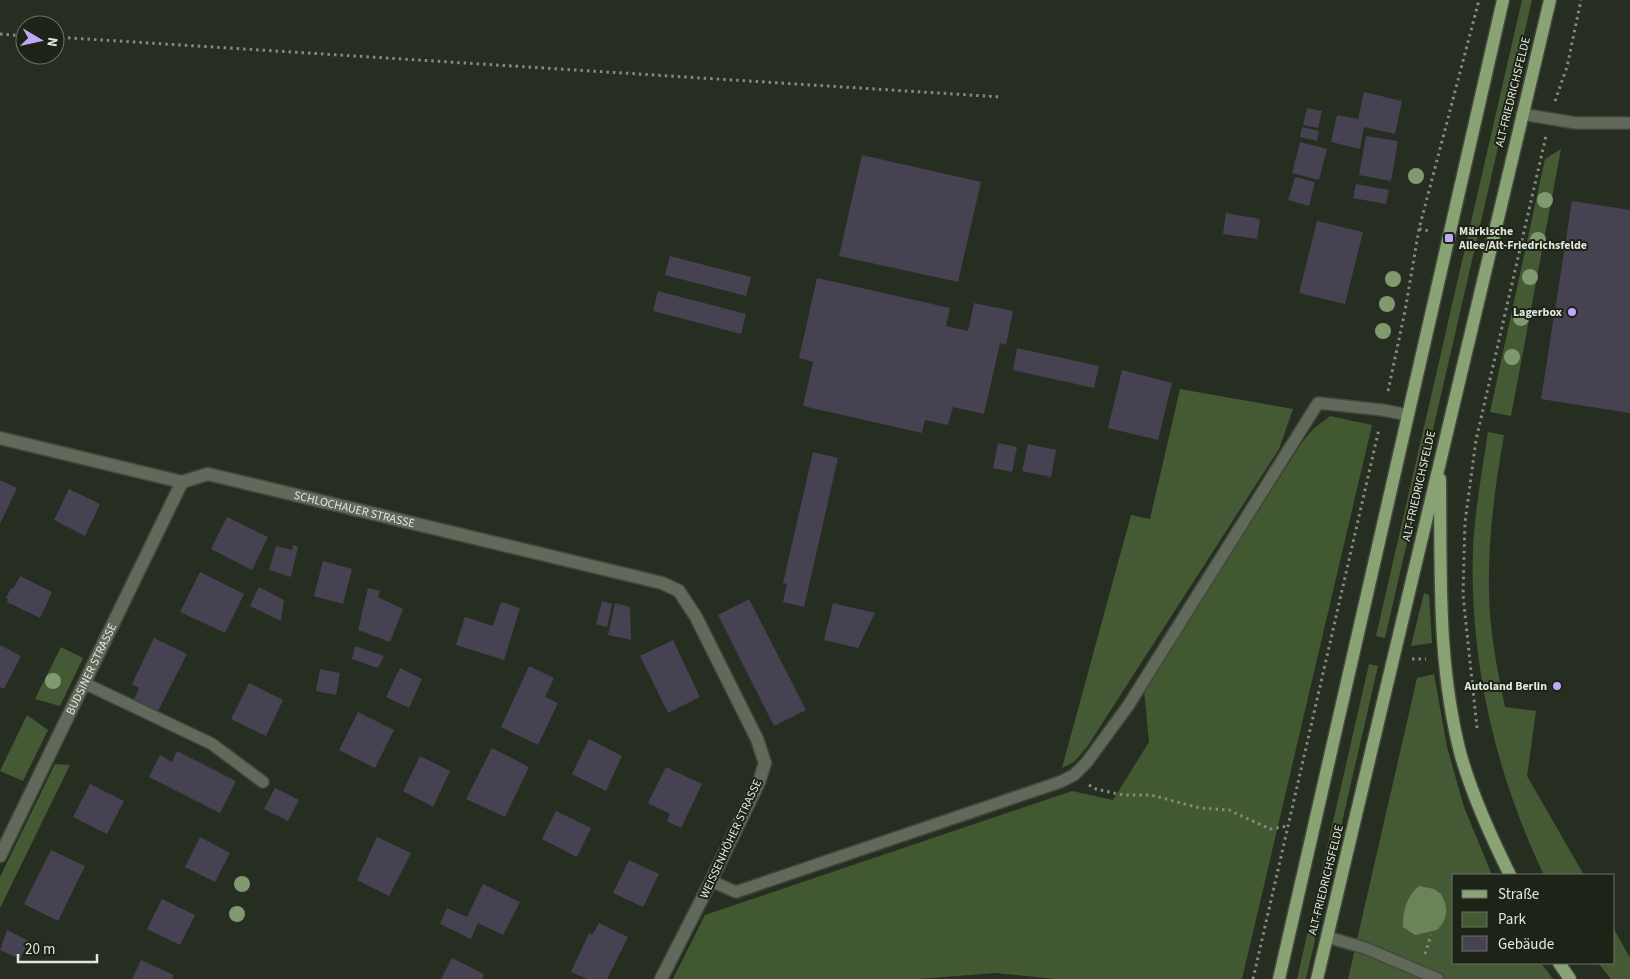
<svg xmlns="http://www.w3.org/2000/svg" width="1630" height="979" font-family="'Source Sans 3',sans-serif">
  <style>
    .green { fill: #455935 }
    .forest { fill: #425831 }
    .water { fill: #6c835a }
    .building { fill: #464251 }
    .lines { fill: none; stroke-linecap: round; stroke-linejoin: round }
    .lane-casing { stroke: #42483d; stroke-width: 14 }
    .street-casing { stroke: #42483d; stroke-width: 15 }
    .primary-casing { stroke: #42483d; stroke-width: 15 }
    .path { stroke: #848a7f; stroke-width: 3; stroke-dasharray: 2.5 4; stroke-linecap: butt }
    .lane { stroke: #616a5a; stroke-width: 11 }
    .street { stroke: #616a5a; stroke-width: 12 }
    .primary { stroke: #89a374; stroke-width: 12 }
    .tree { fill: #81996f }
    .poi-dot { fill: #bfa9f4; stroke: #1d2417; stroke-width: 2 }
    .labels { text-anchor: middle; dominant-baseline: central; stroke-width: 4; stroke-linejoin: round; paint-order: stroke }
    .street-label { font-size: 12px; fill: #e2e7de; stroke: #1d2417 }
    .poi-label { font-size: 12px; font-weight: bold; fill: #e2e7de; stroke: #1d2417; text-anchor: end }
  </style>
  <rect width="100%" height="100%" fill="#262e21"/>
  <path class="green" d="M1522,0H1532L1385,638L1376,636Z
    M1561,149L1511,416L1490,412L1545,159Z
    M1180,389L1293,409L1279,449L1087,747L1074,762L1062,768L1131,515L1150,519Z
    M1488,432L1504,435C1495,486 1488,538 1489,590C1489,629 1497,668 1505,707L1536,711L1527,776L1584,875H1544C1496,775 1469,661 1473,549C1475,510 1482,471 1488,432Z
    M1424,593L1429,595L1432,643L1411,646Z
    M61,647L83,658L60,706L35,699Z
    M1369,664L1378,666L1306,979H1297Z
    M1434,674L1447,747L1464,807L1492,875H1454V963H1541L1553,979H1348L1417,678Z
    M27,715L48,730L23,781L0,771Z
    M55,764L70,765L0,908V877Z
    M1614,929L1630,958V979H1611L1598,963H1614Z"/>
  <path class="forest" d="M1330,416L1372,425L1242,979H1055L995,973L919,979H673L705,915L1072,791L1113,800L1149,742L1144,690L1301,444L1313,429Z"/>
  <path class="water" d="M1419,886L1434,889L1441,894C1449,908 1448,919 1437,930L1415,935L1403,927C1402,913 1407,895 1419,886Z"/>
  <path class="building" d="M1364,92L1402,101L1395,134L1364,127L1360,149L1331,142L1337,115L1358,119Z
    M1307,108L1322,111L1318,128L1303,125Z
    M1302,127L1319,131L1317,141L1300,137Z
    M1366,136L1398,141L1391,181L1359,175Z
    M1300,142L1327,149L1319,180L1292,173Z
    M862,155L981,182L958,282L839,256Z
    M1295,177L1315,182L1309,206L1288,200Z
    M1356,184L1389,190L1386,204L1353,198Z
    M1572,201L1630,210V413L1541,399Z
    M1226,213L1260,219L1257,239L1223,234Z
    M1317,221L1363,232L1345,304L1299,293Z
    M670,256L751,277L746,296L665,275Z
    M817,278L950,308L946,326L968,331L974,303L1013,311L1006,345L1000,343L984,414L953,407L948,425L925,420L922,433L803,406L813,362L799,358Z
    M658,291L746,314L741,334L653,311Z
    M1017,348L1099,366L1094,388L1013,370Z
    M1122,370L1172,383L1158,440L1108,428Z
    M998,443L1017,447L1012,472L993,468Z
    M1028,444L1056,450L1051,477L1022,471Z
    M813,452L838,458L804,607L783,602L787,584L783,583Z
    M0,480L17,488L0,524Z
    M69,489L100,504L85,536L54,520Z
    M227,517L268,537L252,570L211,549Z
    M293,545L298,547L291,577L269,570L276,546L292,550Z
    M323,561L352,569L343,604L314,596Z
    M200,572L244,594L225,633L180,612Z
    M20,576L52,592L40,618L7,602L8,599L6,598L11,588L13,589Z
    M259,587L284,600L281,621L250,606Z
    M368,588L380,591L378,597L403,609L390,642L358,630Z
    M749,599L806,710L774,726L718,615Z
    M602,601L612,604L607,627L596,624Z
    M501,602L520,608L504,660L456,645L465,617L493,626Z
    M615,603L630,607L631,640L608,635Z
    M833,603L875,613L858,648L824,640Z
    M154,638L187,654L158,711L134,699L139,688L132,684Z
    M673,640L700,697L668,713L640,656Z
    M0,645L21,656L4,689L0,687Z
    M355,646L384,656L378,668L352,659Z
    M529,666L554,678L545,697L558,703L538,745L501,727Z
    M400,668L422,679L409,708L386,697Z
    M320,669L340,673L336,695L316,691Z
    M249,683L283,700L266,736L231,719Z
    M358,712L394,730L375,768L339,750Z
    M589,739L622,756L606,791L572,774Z
    M492,748L529,767L505,817L466,799Z
    M177,751L236,781L220,813L149,777L160,755L172,762Z
    M420,756L450,771L433,807L403,791Z
    M666,767L702,784L681,828L667,821L670,814L648,803Z
    M90,784L124,801L107,834L73,817Z
    M275,788L299,800L288,821L264,809Z
    M556,811L591,828L577,857L542,839Z
    M200,837L230,853L215,882L185,867Z
    M377,837L411,853L389,896L357,880Z
    M51,850L85,866L58,921L24,904Z
    M629,860L659,874L643,907L613,893Z
    M483,884L520,902L503,935L478,923L471,939L440,924L447,908L467,917Z
    M162,899L195,915L180,945L147,929Z
    M599,923L628,937L607,979H587L571,972L589,933L592,935Z
    M7,930L29,941L20,959L0,950Z
    M452,958L484,974L482,979H441Z
    M141,960L174,975L172,979H132Z"/>
  <g class="lines">
    <g class="lane-casing">
      <path id="lane" d="M1522,114L1576,123H1630
        M84,683L212,744L263,782
        M711,881L736,892L1060,782L1074,775L1087,762L1128,706L1318,403L1383,410L1408,415
        M1327,937L1365,948L1438,979"/>
    </g>
    <g class="street-casing">
      <g id="street">
        <path id="s1" d="M0,438L182,482L208,474L662,583L679,591L696,617L757,739L765,763L759,782L711,881L661,979"/>
        <path id="s2" d="M0,856L182,482"/>
      </g>
    </g>
    <g class="primary-casing">
      <path id="primary" d="M1440,479C1441,572 1437,665 1461,756C1473,797 1491,837 1510,875
        M1559,963L1570,979
        M1279,979L1503,0
        M1317,979L1550,0"/>
    </g>
    <path class="path" d="M0,34L25,36
      M55,37L1001,97
      M1555,101L1567,67L1581,0
      M1419,229L1430,231
      M1388,391L1405,311L1419,229L1479,0
      M1412,659H1426
      M1477,728L1463,595L1465,522L1476,440L1546,136
      M1089,785L1096,789L1123,795H1151L1200,808L1229,810L1270,829L1288,826
      M1425,954L1431,935
      M1253,979L1379,429"/>
    <use href="#lane" class="lane"/>
    <use href="#street" class="street"/>
    <use href="#primary" class="primary"/>
  </g>
  <g class="tree">
    <circle cx="1416" cy="176" r="8"/>
    <circle cx="1545" cy="200" r="8"/>
    <circle cx="1538" cy="240" r="8"/>
    <circle cx="1530" cy="277" r="8"/>
    <circle cx="1393" cy="279" r="8"/>
    <circle cx="1387" cy="304" r="8"/>
    <circle cx="1521" cy="318" r="8"/>
    <circle cx="1383" cy="331" r="8"/>
    <circle cx="1512" cy="357" r="8"/>
    <circle cx="53" cy="681" r="8"/>
    <circle cx="242" cy="884" r="8"/>
    <circle cx="237" cy="914" r="8"/>
  </g>
  <g class="poi-dot">
    <rect x="1444" y="233" width="10" height="10" rx="2.5"/>
    <circle cx="1572" cy="312" r="5"/>
    <circle cx="1557" cy="686" r="5"/>
  </g>
  <g class="labels">
    <g class="street-label">
      <text transform="translate(1513 92) rotate(-76)">ALT-FRIEDRICHSFELDE</text>
      <text transform="translate(1419 486) rotate(-77)">ALT-FRIEDRICHSFELDE</text>
      <text stroke="none"><textPath href="#s1" startOffset="365">SCHLOCHAUER STRASSE</textPath></text>
      <text stroke="none"><textPath href="#s2" startOffset="208">BUDSINER STRASSE</textPath></text>
      <text transform="translate(731 839) rotate(-65)">WEISSENHÖHER STRASSE</text>
      <text transform="translate(1326 880) rotate(-76)">ALT-FRIEDRICHSFELDE</text>
    </g>
    <g class="poi-label">
      <text x="1459" y="231" text-anchor="start">Märkische<tspan x="1459" dy="14">Allee/Alt-Friedrichsfelde</tspan></text>
      <text x="1562" y="312">Lagerbox</text>
      <text x="1547" y="686">Autoland Berlin</text>
    </g>
  </g>
  <rect x="1452" y="874" width="162" height="90" fill="#1d2417" stroke="#6c7267"/>
  <rect x="1462" y="890" width="25" height="8" fill="#89a374" stroke="#6c7267"/>
  <text x="1498" y="899" font-size="15" fill="#e2e7de">Straße</text>
  <rect x="1462" y="912" width="25" height="15" fill="#455935" stroke="#6c7267"/>
  <text x="1498" y="924" font-size="15" fill="#e2e7de">Park</text>
  <rect x="1462" y="936" width="25" height="15" fill="#464251" stroke="#6c7267"/>
  <text x="1498" y="949" font-size="15" fill="#e2e7de">Gebäude</text>
  <g transform="translate(40 40) rotate(99)"><circle r="24" fill="#1d2417" stroke="#6c7267"/>
  <path d="M0-4L9 19L0 12L-9 19Z" fill="#bfa9f4"/>
  <text y="-8" font-size="14" font-weight="bold" text-anchor="middle" fill="#e2e7de">N</text>
  </g>
  <path d="M18 954v8h79v-8" fill="none" stroke="#e2e7de" stroke-width="2.5"/>
  <text x="25" y="954" font-size="15" fill="#e2e7de" stroke="#1d2417" stroke-width="4" paint-order="stroke">20 m</text>
</svg>
